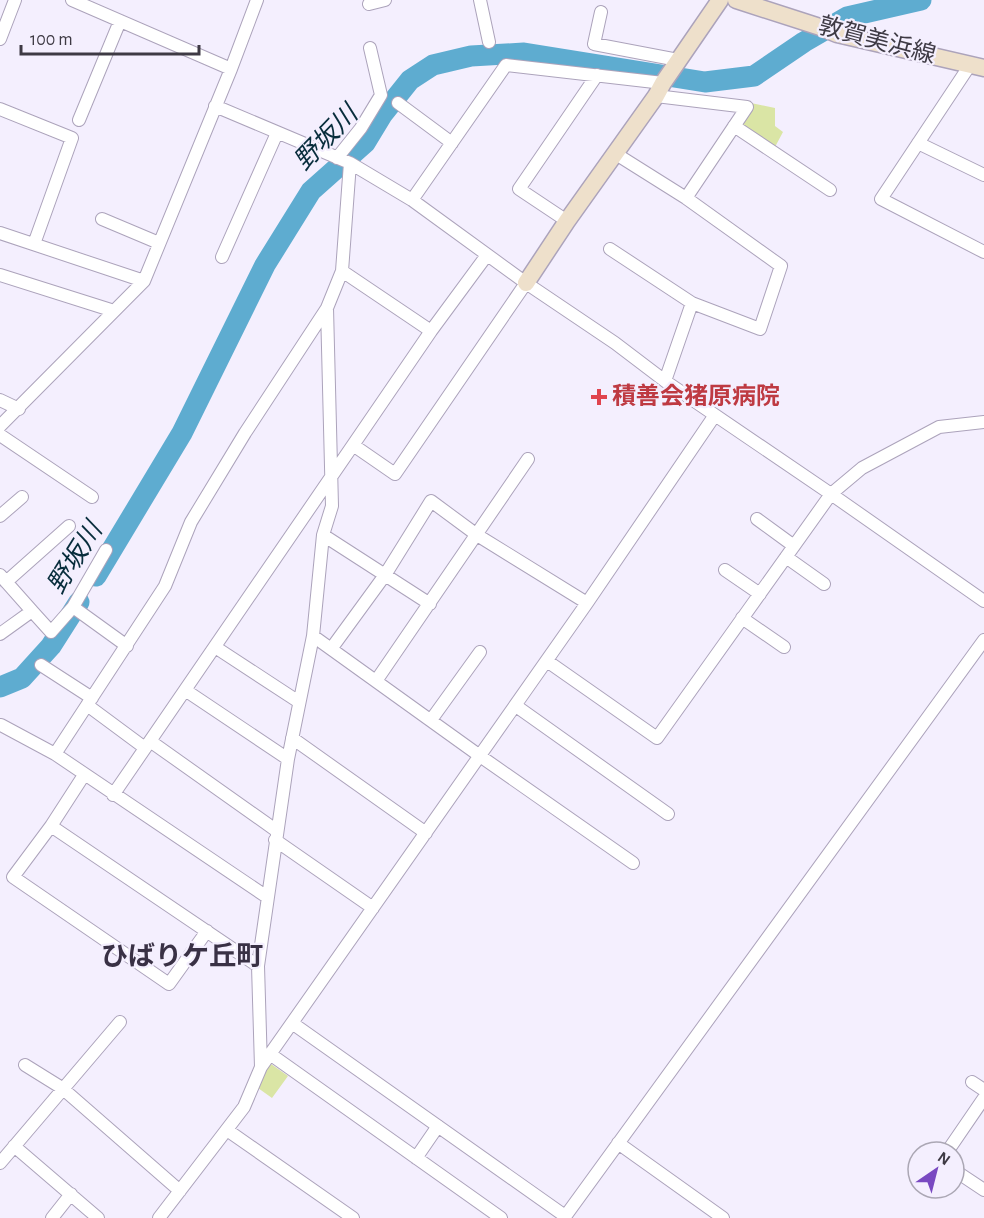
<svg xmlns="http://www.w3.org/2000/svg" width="984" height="1218" font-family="'Alegreya Sans','Noto Sans JP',sans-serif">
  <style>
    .green { fill: #dae5a5 }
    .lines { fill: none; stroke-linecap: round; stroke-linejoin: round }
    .river { stroke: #5eacd0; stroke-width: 21 }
    .street-casing { stroke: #aca3bb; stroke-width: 14 }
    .secondary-casing { stroke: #aca3bb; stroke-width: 19 }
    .street { stroke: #fff; stroke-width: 12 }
    .secondary { stroke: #eee0cb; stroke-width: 16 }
    .health-dot { fill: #e0444e; stroke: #f4effe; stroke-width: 2 }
    .labels { text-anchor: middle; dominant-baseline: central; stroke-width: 4.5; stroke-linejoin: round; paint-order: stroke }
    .street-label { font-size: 24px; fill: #3e3a44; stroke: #f4effe }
    .health-label { font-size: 24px; font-weight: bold; fill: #be3a42; stroke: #f4effe; text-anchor: start }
    .water-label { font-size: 26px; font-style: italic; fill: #082d3c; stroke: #f4effe }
    .quarter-label { font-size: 27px; font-weight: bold; fill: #393145; stroke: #f4effe }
  </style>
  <rect width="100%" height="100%" fill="#f4effe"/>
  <path class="green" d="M751,103L775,108V126L783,132L775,147L743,126L741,120Z
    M271,1064L288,1076L272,1098L258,1088L262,1071Z"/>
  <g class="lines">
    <path class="river" d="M96,576L182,433L265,265L311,191L365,143L382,115L410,80L433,65L471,56L524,53L705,82L754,76L804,42L847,17L921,0
      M0,687L22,678L51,646L79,602"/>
    <g class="street-casing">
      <path id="street" d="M72,0L231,69
        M480,0L489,42
        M369,4L385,0
        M601,12L594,44L678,60
        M0,39L15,0
        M970,65L881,199L984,252
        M656,96L747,107L686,198
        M398,103L452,143
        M215,106L350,163L412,200L526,283L615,343L665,381L831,494L984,601
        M0,109L72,138L34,244
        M79,120L120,21
        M734,126L830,190
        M918,143L984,175
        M337,158L361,128L381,95L370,48
        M412,200L506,65L663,83
        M102,219L159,243
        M567,221L519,189L597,75
        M0,233L144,281
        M610,249L692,303L760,329L781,266L686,198L616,154
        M222,257L277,133
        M342,271L431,331L487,255
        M0,275L114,311
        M665,381L692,303
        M0,400L19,409
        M0,426L144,281L231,69L257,0
        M0,435L92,497
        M353,445L431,331
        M0,516L22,497
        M757,519L794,546
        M323,535L430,604
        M786,557L824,584
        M725,570L760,594
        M0,575L32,611L0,634
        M6,582L69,526
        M73,607L127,646
        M32,611L51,632L73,607L106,550
        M742,618L784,647
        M313,636L480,756L633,863
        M215,647L299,702
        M331,649L385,575L431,501L477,535L587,603
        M547,661L657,738L831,494L862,468L939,427L984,422
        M41,665L92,698
        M376,681L528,459
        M185,690L288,759
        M87,705L145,748
        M516,706L668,814
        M431,720L480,652
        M1,725L55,754L267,897
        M292,738L426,833
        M150,741L277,831
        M55,754L165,586L191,522L245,433L327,308L342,271L350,163
        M84,775L51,826L13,877L169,984L207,931
        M113,795L353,445L395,474L526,283
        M51,826L258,966
        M275,840L373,908
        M292,1023L565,1216
        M270,1054L501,1218
        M25,1065L62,1088L180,1191
        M261,1067L258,966L288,759L313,636L323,535L332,506L327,308
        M972,1082L984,1090
        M227,1130L353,1218
        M618,1143L723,1218
        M14,1146L98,1218
        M947,1152L984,1098
        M416,1158L438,1126
        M0,1163L120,1022
        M954,1170L984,1190
        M52,1218L71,1194
        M159,1218L244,1107L261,1067L587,603L715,415
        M564,1218L984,640"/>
    </g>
    <g class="secondary-casing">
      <path id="secondary" d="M736,0L820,27L837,34L984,68
        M526,283L567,221L656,96L663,83L720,0"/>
    </g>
    <use href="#street" class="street"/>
    <use href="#secondary" class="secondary"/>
  </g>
  <path class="health-dot" d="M596 388h6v6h6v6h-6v6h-6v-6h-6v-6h6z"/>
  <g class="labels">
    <g class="street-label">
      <text transform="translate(877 41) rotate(15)">敦賀美浜線</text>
    </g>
    <g class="health-label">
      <text x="612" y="397">積善会猪原病院</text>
    </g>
    <g class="water-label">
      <text transform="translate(326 138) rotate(-46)">野坂川</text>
      <text transform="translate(75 558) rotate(-58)">野坂川</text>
    </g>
    <g class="quarter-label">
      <text x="182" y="956">ひばりケ丘町</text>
    </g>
  </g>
  <g transform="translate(936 1170) rotate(35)"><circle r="28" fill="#f4effe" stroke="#aba7b4" stroke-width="1.5"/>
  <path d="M0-4.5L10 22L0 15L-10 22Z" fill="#7949c1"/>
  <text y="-9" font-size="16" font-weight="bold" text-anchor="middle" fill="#3e3a44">N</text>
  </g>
  <path d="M21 45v9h178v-9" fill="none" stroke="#3e3a44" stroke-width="3"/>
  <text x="30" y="45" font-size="18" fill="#3e3a44" stroke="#f4effe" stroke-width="4.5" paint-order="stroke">100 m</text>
</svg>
